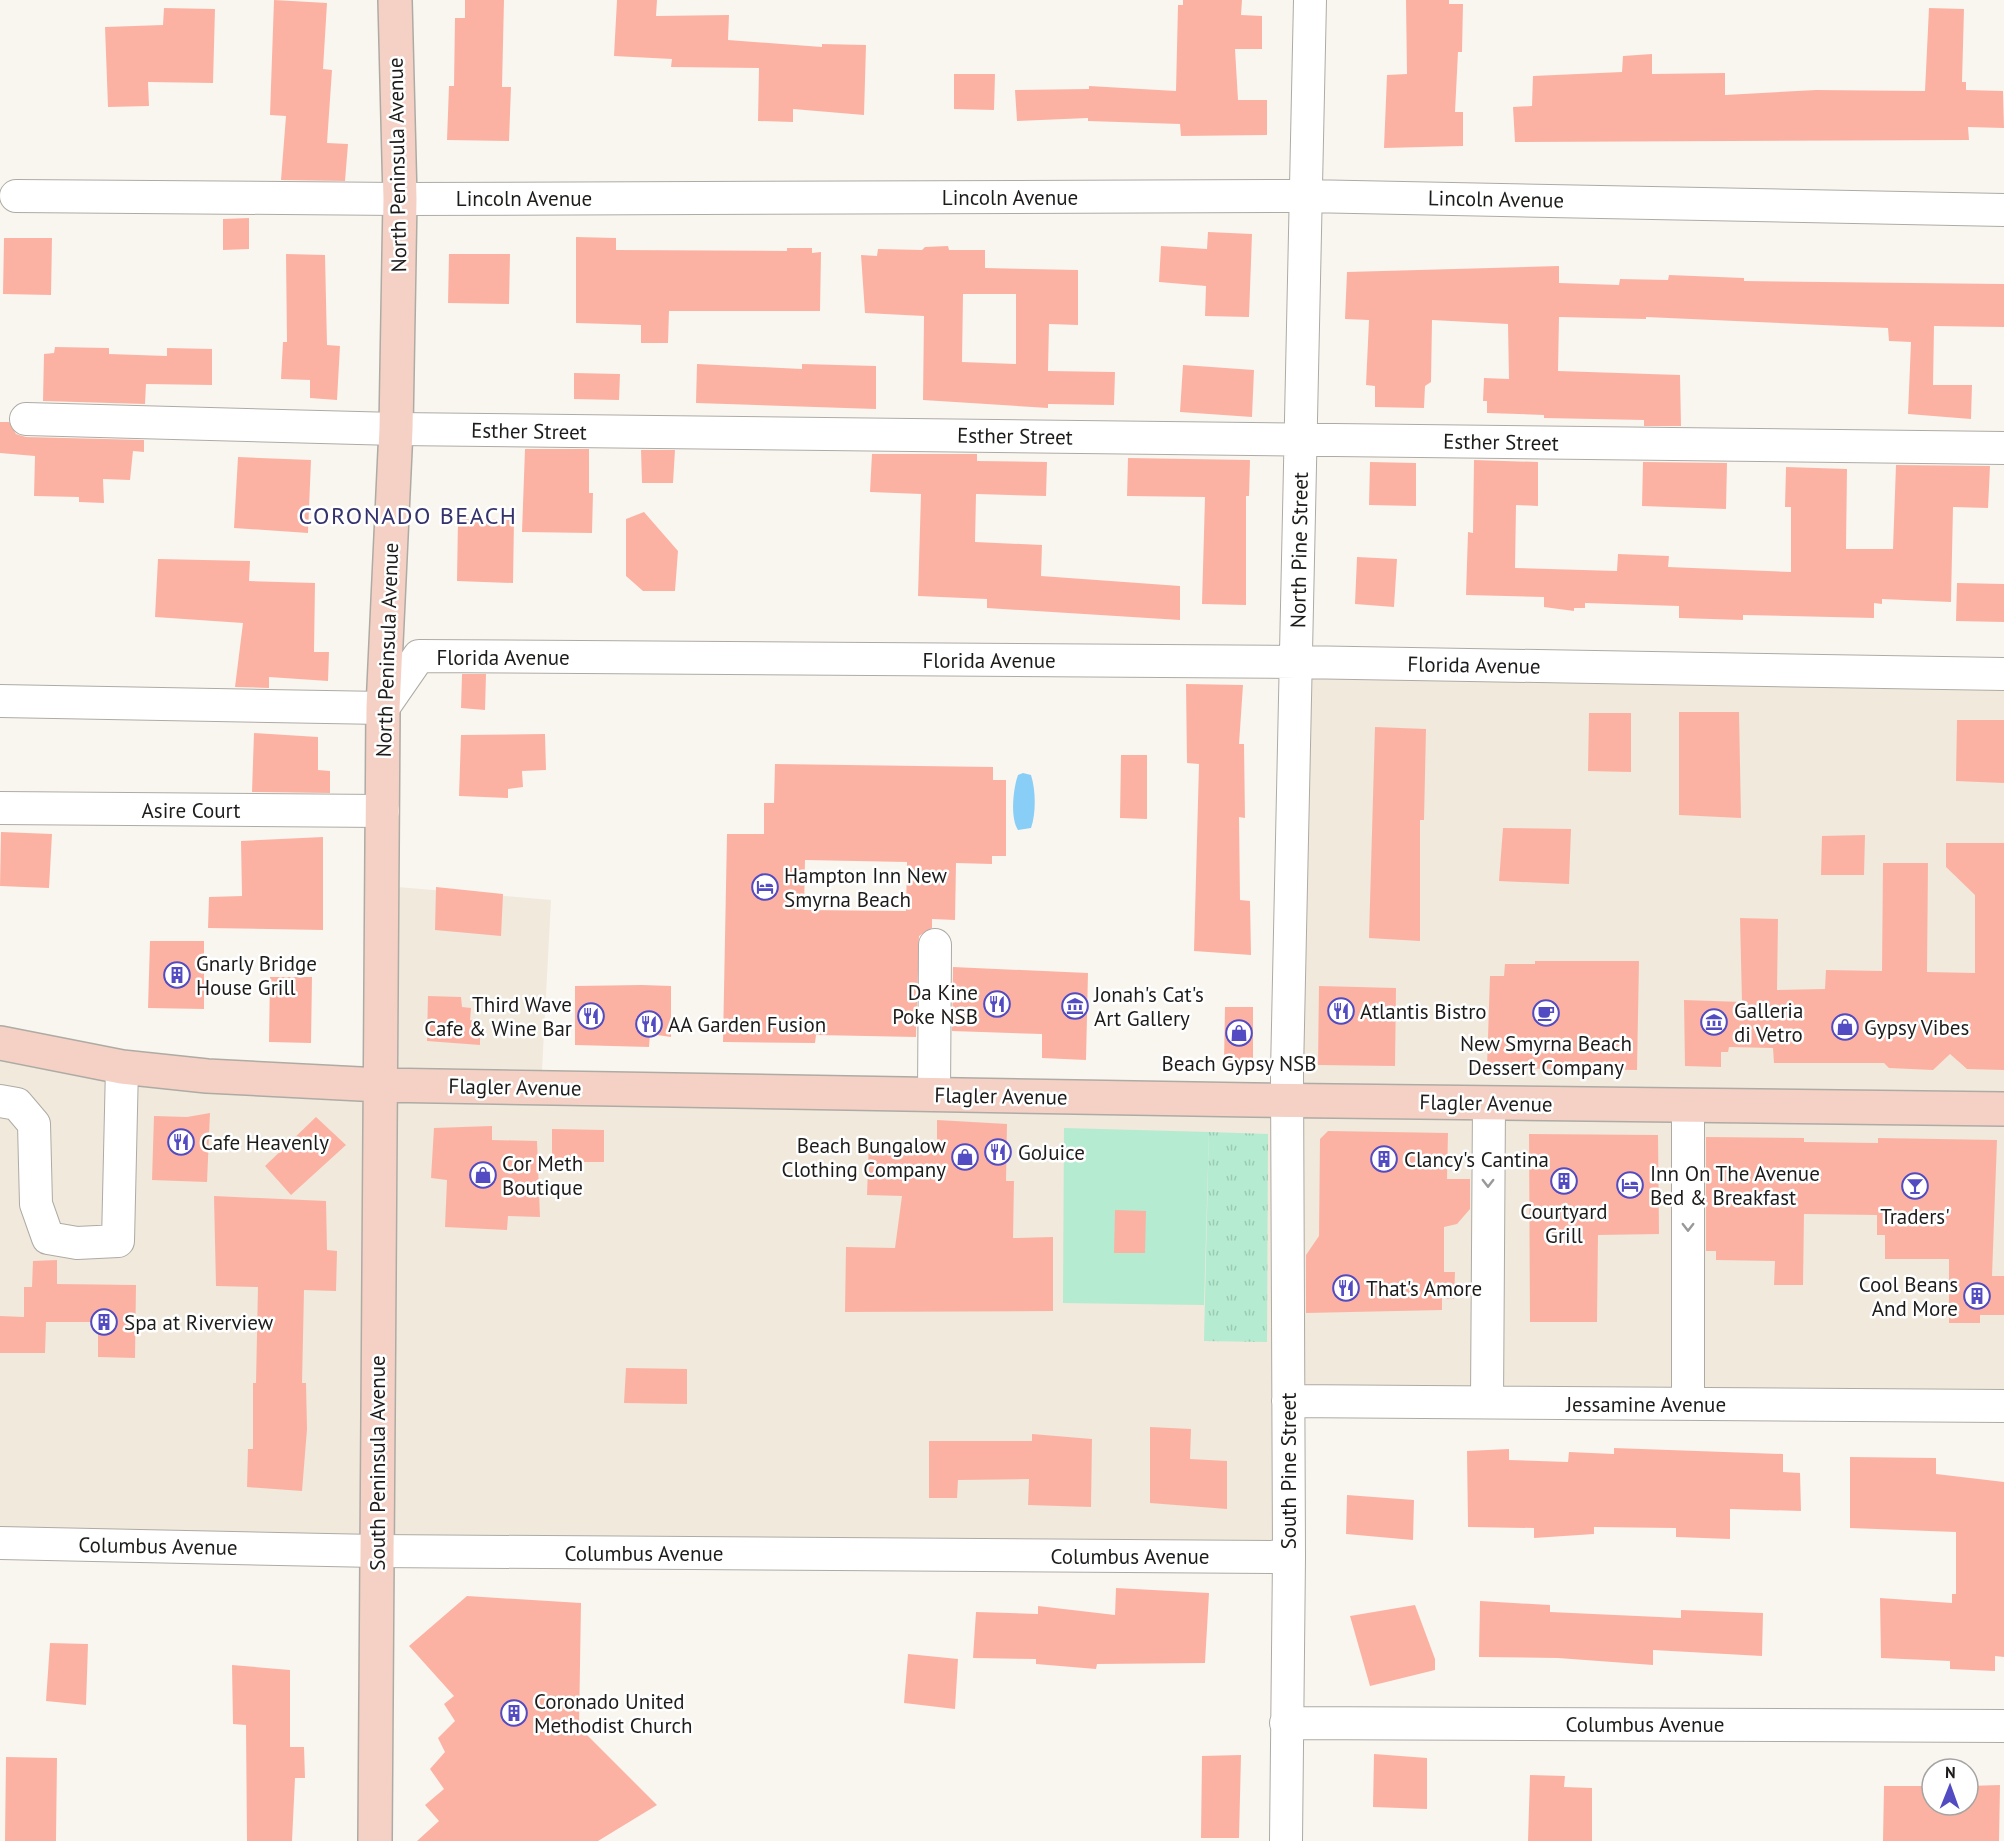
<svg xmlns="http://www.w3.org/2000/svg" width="2004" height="1841" font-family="'PT Sans',sans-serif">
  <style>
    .built { fill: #f0e9dc }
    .park { fill: url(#park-tufts) }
    .pitch { fill: #b5ebd1 }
    .water { fill: #89cef6 }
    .building { fill: #fcb2a3; fill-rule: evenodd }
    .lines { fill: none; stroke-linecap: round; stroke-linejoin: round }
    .street-casing { stroke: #aeaba5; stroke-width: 34 }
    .secondary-casing { stroke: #aeaba5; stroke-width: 36 }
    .street { stroke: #fff; stroke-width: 32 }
    .secondary { stroke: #f4d1c4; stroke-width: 33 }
    .oneway { stroke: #999998 }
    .labels { text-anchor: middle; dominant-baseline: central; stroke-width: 5; stroke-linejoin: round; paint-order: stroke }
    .street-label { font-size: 21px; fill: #1d1c1a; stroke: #fff }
    .poi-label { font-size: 21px; fill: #1d1c1a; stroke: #fff; text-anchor: start }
    .quarter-label { font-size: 24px; letter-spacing: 1.5px; fill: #33326d; stroke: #fff }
  </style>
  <defs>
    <pattern id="park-tufts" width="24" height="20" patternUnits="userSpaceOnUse" patternTransform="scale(1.5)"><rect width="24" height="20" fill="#b5ebd1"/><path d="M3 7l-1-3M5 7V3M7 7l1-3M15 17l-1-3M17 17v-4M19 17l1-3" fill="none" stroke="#9bc9b3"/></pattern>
  </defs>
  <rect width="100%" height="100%" fill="#f9f6f0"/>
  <path class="built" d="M1297,662L2004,674V1406L1288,1401L1289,1557L0,1543V1043L122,1067L1287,1100Z
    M397,887L551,900L542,1070L396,1067Z"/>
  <path class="park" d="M1209,1132L1268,1134L1267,1342L1204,1341Z"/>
  <path class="pitch" d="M1064,1128L1209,1132L1204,1305L1063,1303Z"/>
  <path class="water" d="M1023,773L1031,775C1036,791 1036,813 1031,828L1018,830C1010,818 1013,789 1018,775Z"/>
  <path class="building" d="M274,0L327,3L323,69L332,70L327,143L348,144L345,181L281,180L286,116L270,115Z
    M465,0H504L502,87H511L509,141L447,140L449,86H454L455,18H465Z
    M617,0H657L656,16L729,15L728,40L822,47V44L866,45L864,115L793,109V122L758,121L759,68L671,67L672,59L614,56Z
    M1183,0H1242L1241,15L1262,16V49H1235L1238,100H1267V135L1181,136L1180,124L1088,121V118L1017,121L1015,90L1089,89V86L1176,91L1178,5H1183Z
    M1406,0H1449V4H1463L1462,52H1458L1455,112H1463V146L1384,148L1387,75L1407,74Z
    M164,8L215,9L213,83L148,82L149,106L108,107L105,27L163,25Z
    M1929,8L1964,9L1962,82H1966V90L2003,91L2004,128L1968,127L1969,140L1515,142L1513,107L1532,106L1533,76L1622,72L1623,56L1652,54V74L1725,73V95L1816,90L1925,91Z
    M954,74H995L994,110L954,109Z
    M249,218V249L223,250V219Z
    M1208,232L1252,234L1249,317L1205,316L1206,286L1159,282L1161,246L1207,249Z
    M576,237L616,238V250L787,251V248H812V253L821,252L820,311H669L668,343H641V325L576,323Z
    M4,238H52L51,295L3,294Z
    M948,246L949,250H985V268L1078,270V325L1049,324L1048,371L1115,372L1114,405L1048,404V408L923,400L924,316L865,313L861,255L877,256L878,249L922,250L925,247ZM963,294H1016V364L962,362Z
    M286,254L325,255L327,345L340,346L337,400L310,398V380L281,379L283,342H287Z
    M449,254H510L509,304L448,303Z
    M1559,266V283L1619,285L1620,279L1668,280L1669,275L1744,278V281L2004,284V327L1934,326L1933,385H1972L1971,419L1908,414L1911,342L1889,341L1888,328L1646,317V319L1559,317L1558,371L1680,375L1681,426H1644V420L1544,418V415L1487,413V401H1483L1484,378L1509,379L1508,324L1432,320L1431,382L1425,386L1424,408L1375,407V386L1366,385L1369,320L1345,319L1347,272Z
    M55,347L109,348V354L167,356V348L212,349V385L146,384L145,404L43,401L44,354L54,353Z
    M697,364L802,369V364L876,366V409L696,403Z
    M1183,365L1254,370L1252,417L1180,412Z
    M574,373L620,374L619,400L574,399Z
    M0,422H9L16,434L26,437L144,440V452L133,451L130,480L103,479L104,503L79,502V497L34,496L35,456L0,453Z
    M525,449H589V493H593L592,533L522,532Z
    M641,450H675L673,483H642Z
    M872,454H977V461L1047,462L1046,496L976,494L975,542L1042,545L1041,576L1180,586V620L987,608V599L918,596L921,494L870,492Z
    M238,457L311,460L308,533L234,528Z
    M1128,458L1250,460L1249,496H1246V605L1202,604L1205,497L1127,496Z
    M1474,460L1538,462V506L1516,505L1515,568L1617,571L1618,554L1669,556L1668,567L1791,572V507H1785L1786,467L1847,469L1846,549H1893L1896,465L1990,466L1988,508L1953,507L1951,602L1882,599V604L1874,603V618L1743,615V620L1679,618V606L1585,603V608H1574V611L1544,607V597L1466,595L1468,532L1473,533Z
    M1370,462L1416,463V506L1369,505Z
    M1643,462L1727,463L1726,509L1642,506Z
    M644,512L678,551L675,591H643L626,576V519Z
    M458,519L514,520L513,583L457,581Z
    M1357,557L1397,559L1394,607L1355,604Z
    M158,559L250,561L249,581L315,583L314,652H329L328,681L269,677V688L235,687L243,623L155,617Z
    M1957,583L2004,584V622L1956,621Z
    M462,674H486L485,710L461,708Z
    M1186,684L1243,685L1239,744H1244L1245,818L1239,817L1240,900L1250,901L1251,955L1194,951L1199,764L1187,763Z
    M1679,712H1739L1741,818L1679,815Z
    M1589,713H1631V772L1588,771Z
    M1957,720H2004V783L1956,781Z
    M1375,727L1426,729L1424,820H1420V941L1369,938Z
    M254,733L318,737V770L330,771V793L252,792Z
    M545,734L546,770L522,771L523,787L508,789V798L459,796L461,735Z
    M1121,755H1147V819L1120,818Z
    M775,764L993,767V780H1006V856H992V864L956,863L955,920L932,919V928L919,936L916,1037L816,1035L815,1043L723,1042L727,834H764V803H774ZM805,860L907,862L906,911L804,910Z
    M1503,828L1571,829L1569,884L1499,881Z
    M1,832L52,834L49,888L0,886Z
    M1865,835L1864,875H1821L1822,836Z
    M323,837V930L208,928L209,897L242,896L241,841Z
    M1946,843H2004V1070L1967,1069L1950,1054L1933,1070L1889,1068L1884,1063H1774L1773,1048L1729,1047L1728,1052H1721V1067L1685,1066L1684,1000L1742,1002L1740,918L1778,919L1777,990L1825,989L1826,970L1882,971L1883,863H1928L1927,972L1975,973V895L1946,867Z
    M436,887L503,894L501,936L435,930Z
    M150,941H204V1009L148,1008Z
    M1535,961H1639L1637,1070L1487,1068L1490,976H1504L1505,964H1535Z
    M953,967L1088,973L1086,1060L1042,1058V1034L952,1031Z
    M270,977H312L311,1043L269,1042Z
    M642,985L671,986V1037L650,1034L649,1047L575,1045V986Z
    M1319,986L1396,988L1395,1066L1318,1065Z
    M428,996L461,997L462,1007L471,1008L470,1020L480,1022V1045L427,1041Z
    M1225,1007H1253V1064L1224,1063Z
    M210,1113L207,1182L152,1180L154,1116L187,1117Z
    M316,1117L346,1145L291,1195L265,1166Z
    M937,1120L1007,1124L1006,1181H1014L1013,1238L1053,1237V1311L845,1312L846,1247L895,1248L902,1196L867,1195L869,1141L937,1142Z
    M492,1126V1140L537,1141L540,1217L508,1216L507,1230L445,1227L447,1180L431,1178L434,1128Z
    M552,1129L604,1130V1162H552Z
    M1328,1131L1448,1133L1447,1179H1470V1209L1457,1224L1444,1227V1272H1455L1454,1299L1442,1298V1310L1306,1313V1255L1319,1236L1320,1139Z
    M1529,1134L1658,1135L1659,1234L1598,1235L1597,1322H1530Z
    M1706,1137L1804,1138V1142L1878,1143V1138L1997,1140L1992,1276H2004V1315H1980V1323H1949V1259H1885V1235H1877V1215L1804,1214L1803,1285H1774L1775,1261L1716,1260V1251H1706Z
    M214,1196L326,1201L327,1250L337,1251L336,1291L304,1290L302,1383H306L307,1429L302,1491L247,1487L248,1449H253V1383H256L258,1287L216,1286Z
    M1115,1210L1146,1211L1145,1253H1114Z
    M57,1260V1284L136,1285L135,1358L98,1357V1322H46L45,1353H0V1316L24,1317V1287H32L33,1261Z
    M626,1368L687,1369V1404L624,1403Z
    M1150,1427L1191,1429L1190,1459L1227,1461V1509L1150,1503Z
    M1032,1434L1092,1439L1091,1507L1028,1505L1029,1479L958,1480L957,1498H929V1441H1032Z
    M1614,1448L1783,1454V1472L1800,1473L1801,1511L1730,1509V1539L1676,1537V1528L1594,1527V1534L1534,1538V1528L1468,1527L1467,1451L1509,1449V1460L1568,1462L1569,1452L1614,1454Z
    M1850,1457L1936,1458V1474L2004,1482V1657L1995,1656V1671L1950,1669V1661L1881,1658L1880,1598L1952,1603V1594H1956V1532L1850,1528Z
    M1347,1495L1414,1500L1413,1540L1346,1534Z
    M1116,1588L1209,1593L1205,1663L1097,1664L1096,1669L1036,1664V1659L973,1658L976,1612L1038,1614V1606L1115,1615Z
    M467,1596L581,1603L579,1727L657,1805L598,1841H417L439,1821L425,1805L444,1789L430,1769L445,1752L438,1738L455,1721L444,1704L454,1696L409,1646Z
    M1480,1601L1550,1605V1612L1681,1618V1610L1763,1613L1762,1656L1653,1650V1665L1558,1658L1479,1657Z
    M1415,1605L1435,1659V1670L1370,1686L1350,1616Z
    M50,1643L88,1644L86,1705L46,1701Z
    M908,1654L958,1659L955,1709L904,1703Z
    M232,1665L290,1670V1747H304L305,1778H295L292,1841H247L246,1725L233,1724Z
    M1374,1754L1427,1758V1809L1373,1807Z
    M1241,1755L1239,1838H1201L1202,1756Z
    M6,1757L57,1758L56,1841H5Z
    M1530,1775L1565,1776L1564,1787L1592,1788V1841H1528Z
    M2000,1785L1999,1841H1883L1884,1786H1932V1805H1968V1786Z"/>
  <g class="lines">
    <g class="street-casing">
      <path id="street" d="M16,196L400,199L1305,196L2004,210
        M26,419L396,429L2004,448
        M0,701L383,708L419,656L1297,662L2004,674
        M0,808L383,811
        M934,1095L935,945
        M0,1101L17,1104L34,1124L36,1204L48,1238L77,1243L118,1241L122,1067
        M1688,1105V1404
        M1288,1401L2004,1406
        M1487,1402L1489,1103
        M0,1543L376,1551L1289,1557
        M1286,1723L2004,1726
        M1286,1841L1289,1557L1287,1072L1310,0"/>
    </g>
    <g class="secondary-casing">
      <path id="secondary" d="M0,1043L122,1067L207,1076L380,1085L1253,1100L2004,1109
        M375,1841L383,708L396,429L400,199L395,0"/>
    </g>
    <use href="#street" class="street"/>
    <use href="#secondary" class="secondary"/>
  </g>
  <defs><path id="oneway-chevron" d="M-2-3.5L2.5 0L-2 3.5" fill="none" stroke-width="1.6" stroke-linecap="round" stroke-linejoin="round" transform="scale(1.5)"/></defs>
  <g class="oneway">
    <use href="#oneway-chevron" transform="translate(1488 1183) rotate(90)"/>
    <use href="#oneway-chevron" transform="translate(1688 1227) rotate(90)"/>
  </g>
  <defs>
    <g id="hotel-ring" transform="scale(1.35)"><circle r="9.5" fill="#fff" stroke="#524bc2" stroke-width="1.5"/><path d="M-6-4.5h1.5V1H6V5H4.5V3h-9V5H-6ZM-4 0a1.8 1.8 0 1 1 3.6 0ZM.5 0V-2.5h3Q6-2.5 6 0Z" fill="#524bc2"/></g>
    <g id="building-ring" transform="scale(1.35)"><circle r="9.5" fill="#fff" stroke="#524bc2" stroke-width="1.5"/><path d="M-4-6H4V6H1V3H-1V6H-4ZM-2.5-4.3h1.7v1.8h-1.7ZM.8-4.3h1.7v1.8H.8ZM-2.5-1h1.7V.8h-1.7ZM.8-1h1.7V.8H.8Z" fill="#524bc2"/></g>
    <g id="restaurant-ring" transform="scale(1.35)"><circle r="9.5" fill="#fff" stroke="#524bc2" stroke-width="1.5"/><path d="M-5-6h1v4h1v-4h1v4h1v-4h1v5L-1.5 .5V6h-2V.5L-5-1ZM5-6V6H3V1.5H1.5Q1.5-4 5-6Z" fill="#524bc2"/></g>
    <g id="museum-ring" transform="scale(1.35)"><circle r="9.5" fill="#fff" stroke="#524bc2" stroke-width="1.5"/><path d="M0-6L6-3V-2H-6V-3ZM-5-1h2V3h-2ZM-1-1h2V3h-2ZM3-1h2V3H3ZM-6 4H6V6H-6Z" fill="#524bc2"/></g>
    <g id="cafe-ring" transform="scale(1.35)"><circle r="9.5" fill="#fff" stroke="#524bc2" stroke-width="1.5"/><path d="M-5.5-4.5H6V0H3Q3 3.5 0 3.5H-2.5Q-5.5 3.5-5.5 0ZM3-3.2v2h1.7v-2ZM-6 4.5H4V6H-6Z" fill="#524bc2"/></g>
    <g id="shop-ring" transform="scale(1.35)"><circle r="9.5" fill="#fff" stroke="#524bc2" stroke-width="1.5"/><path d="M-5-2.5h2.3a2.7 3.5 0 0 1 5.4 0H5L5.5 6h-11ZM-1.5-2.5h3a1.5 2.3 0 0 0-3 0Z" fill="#524bc2"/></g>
    <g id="bar-ring" transform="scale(1.35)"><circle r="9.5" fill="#fff" stroke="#524bc2" stroke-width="1.5"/><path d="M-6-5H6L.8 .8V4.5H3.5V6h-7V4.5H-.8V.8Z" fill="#524bc2"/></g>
  </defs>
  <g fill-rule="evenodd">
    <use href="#hotel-ring" x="765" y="887"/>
    <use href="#building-ring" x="177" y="975"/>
    <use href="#restaurant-ring" x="997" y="1004"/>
    <use href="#museum-ring" x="1075" y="1006"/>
    <use href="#restaurant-ring" x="1341" y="1011"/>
    <use href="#cafe-ring" x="1546" y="1013"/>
    <use href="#restaurant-ring" x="591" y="1016"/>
    <use href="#museum-ring" x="1714" y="1022"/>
    <use href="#restaurant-ring" x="649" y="1024"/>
    <use href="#shop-ring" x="1845" y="1027"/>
    <use href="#shop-ring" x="1239" y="1033"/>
    <use href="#restaurant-ring" x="181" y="1142"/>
    <use href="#restaurant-ring" x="998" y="1152"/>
    <use href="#shop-ring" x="965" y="1157"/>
    <use href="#building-ring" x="1384" y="1159"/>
    <use href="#shop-ring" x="483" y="1175"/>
    <use href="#building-ring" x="1564" y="1181"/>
    <use href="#hotel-ring" x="1630" y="1185"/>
    <use href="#bar-ring" x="1915" y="1186"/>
    <use href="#restaurant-ring" x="1346" y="1288"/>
    <use href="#building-ring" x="1977" y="1296"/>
    <use href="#building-ring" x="104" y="1322"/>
    <use href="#building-ring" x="514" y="1713"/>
  </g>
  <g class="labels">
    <g class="street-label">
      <text transform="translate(397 165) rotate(-91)">North Peninsula Avenue</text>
      <text x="1010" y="197">Lincoln Avenue</text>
      <text x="524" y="198">Lincoln Avenue</text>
      <text transform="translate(1496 199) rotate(1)">Lincoln Avenue</text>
      <text transform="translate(529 431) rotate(1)">Esther Street</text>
      <text transform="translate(1015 436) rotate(1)">Esther Street</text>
      <text transform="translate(1501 442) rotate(1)">Esther Street</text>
      <text transform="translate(1299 550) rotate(-89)">North Pine Street</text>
      <text transform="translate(387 650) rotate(-88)">North Peninsula Avenue</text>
      <text x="503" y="657">Florida Avenue</text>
      <text x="989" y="660">Florida Avenue</text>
      <text transform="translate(1474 665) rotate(1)">Florida Avenue</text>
      <text x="191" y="810">Asire Court</text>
      <text transform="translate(515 1087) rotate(1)">Flagler Avenue</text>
      <text transform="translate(1001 1096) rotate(1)">Flagler Avenue</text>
      <text transform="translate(1486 1103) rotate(1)">Flagler Avenue</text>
      <text x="1646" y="1404">Jessamine Avenue</text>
      <text transform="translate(377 1463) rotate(-90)">South Peninsula Avenue</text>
      <text transform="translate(1288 1471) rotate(-90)">South Pine Street</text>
      <text transform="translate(158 1546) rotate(1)">Columbus Avenue</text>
      <text x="644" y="1553">Columbus Avenue</text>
      <text x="1130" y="1556">Columbus Avenue</text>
      <text x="1645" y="1724">Columbus Avenue</text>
    </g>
    <g class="poi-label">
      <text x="784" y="875">Hampton Inn New<tspan x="784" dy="24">Smyrna Beach</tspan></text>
      <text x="196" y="963">Gnarly Bridge<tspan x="196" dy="24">House Grill</tspan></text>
      <text x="978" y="992" text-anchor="end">Da Kine<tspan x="978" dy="24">Poke NSB</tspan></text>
      <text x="1094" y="994">Jonah's Cat's<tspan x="1094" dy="24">Art Gallery</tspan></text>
      <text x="572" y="1004" text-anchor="end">Third Wave<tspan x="572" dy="24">Cafe &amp; Wine Bar</tspan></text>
      <text x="1734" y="1010">Galleria<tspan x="1734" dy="24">di Vetro</tspan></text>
      <text x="1360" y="1011">Atlantis Bistro</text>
      <text x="668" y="1024">AA Garden Fusion</text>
      <text x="1864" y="1027">Gypsy Vibes</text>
      <text x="1546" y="1043" text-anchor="middle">New Smyrna Beach<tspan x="1546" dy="24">Dessert Company</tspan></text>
      <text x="1239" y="1063" text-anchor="middle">Beach Gypsy NSB</text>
      <text x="201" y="1142">Cafe Heavenly</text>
      <text x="946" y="1145" text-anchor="end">Beach Bungalow<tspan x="946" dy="24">Clothing Company</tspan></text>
      <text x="1018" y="1152">GoJuice</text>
      <text x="1404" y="1159">Clancy's Cantina</text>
      <text x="502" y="1163">Cor Meth<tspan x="502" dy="24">Boutique</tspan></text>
      <text x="1650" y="1173">Inn On The Avenue<tspan x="1650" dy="24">Bed &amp; Breakfast</tspan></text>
      <text x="1564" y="1211" text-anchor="middle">Courtyard<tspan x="1564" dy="24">Grill</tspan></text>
      <text x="1915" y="1216" text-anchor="middle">Traders'</text>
      <text x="1958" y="1284" text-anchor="end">Cool Beans<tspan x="1958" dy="24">And More</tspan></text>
      <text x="1366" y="1288">That's Amore</text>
      <text x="124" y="1322">Spa at Riverview</text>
      <text x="534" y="1701">Coronado United<tspan x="534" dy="24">Methodist Church</tspan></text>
    </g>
    <g class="quarter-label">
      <text x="408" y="515">CORONADO BEACH</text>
    </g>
  </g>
  <g transform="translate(1950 1787) rotate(1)"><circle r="28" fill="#ffffff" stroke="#a5a4a3" stroke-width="1.5"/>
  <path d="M0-4.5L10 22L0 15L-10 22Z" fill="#524bc2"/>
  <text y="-9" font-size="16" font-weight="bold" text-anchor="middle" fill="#1d1c1a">N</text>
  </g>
</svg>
